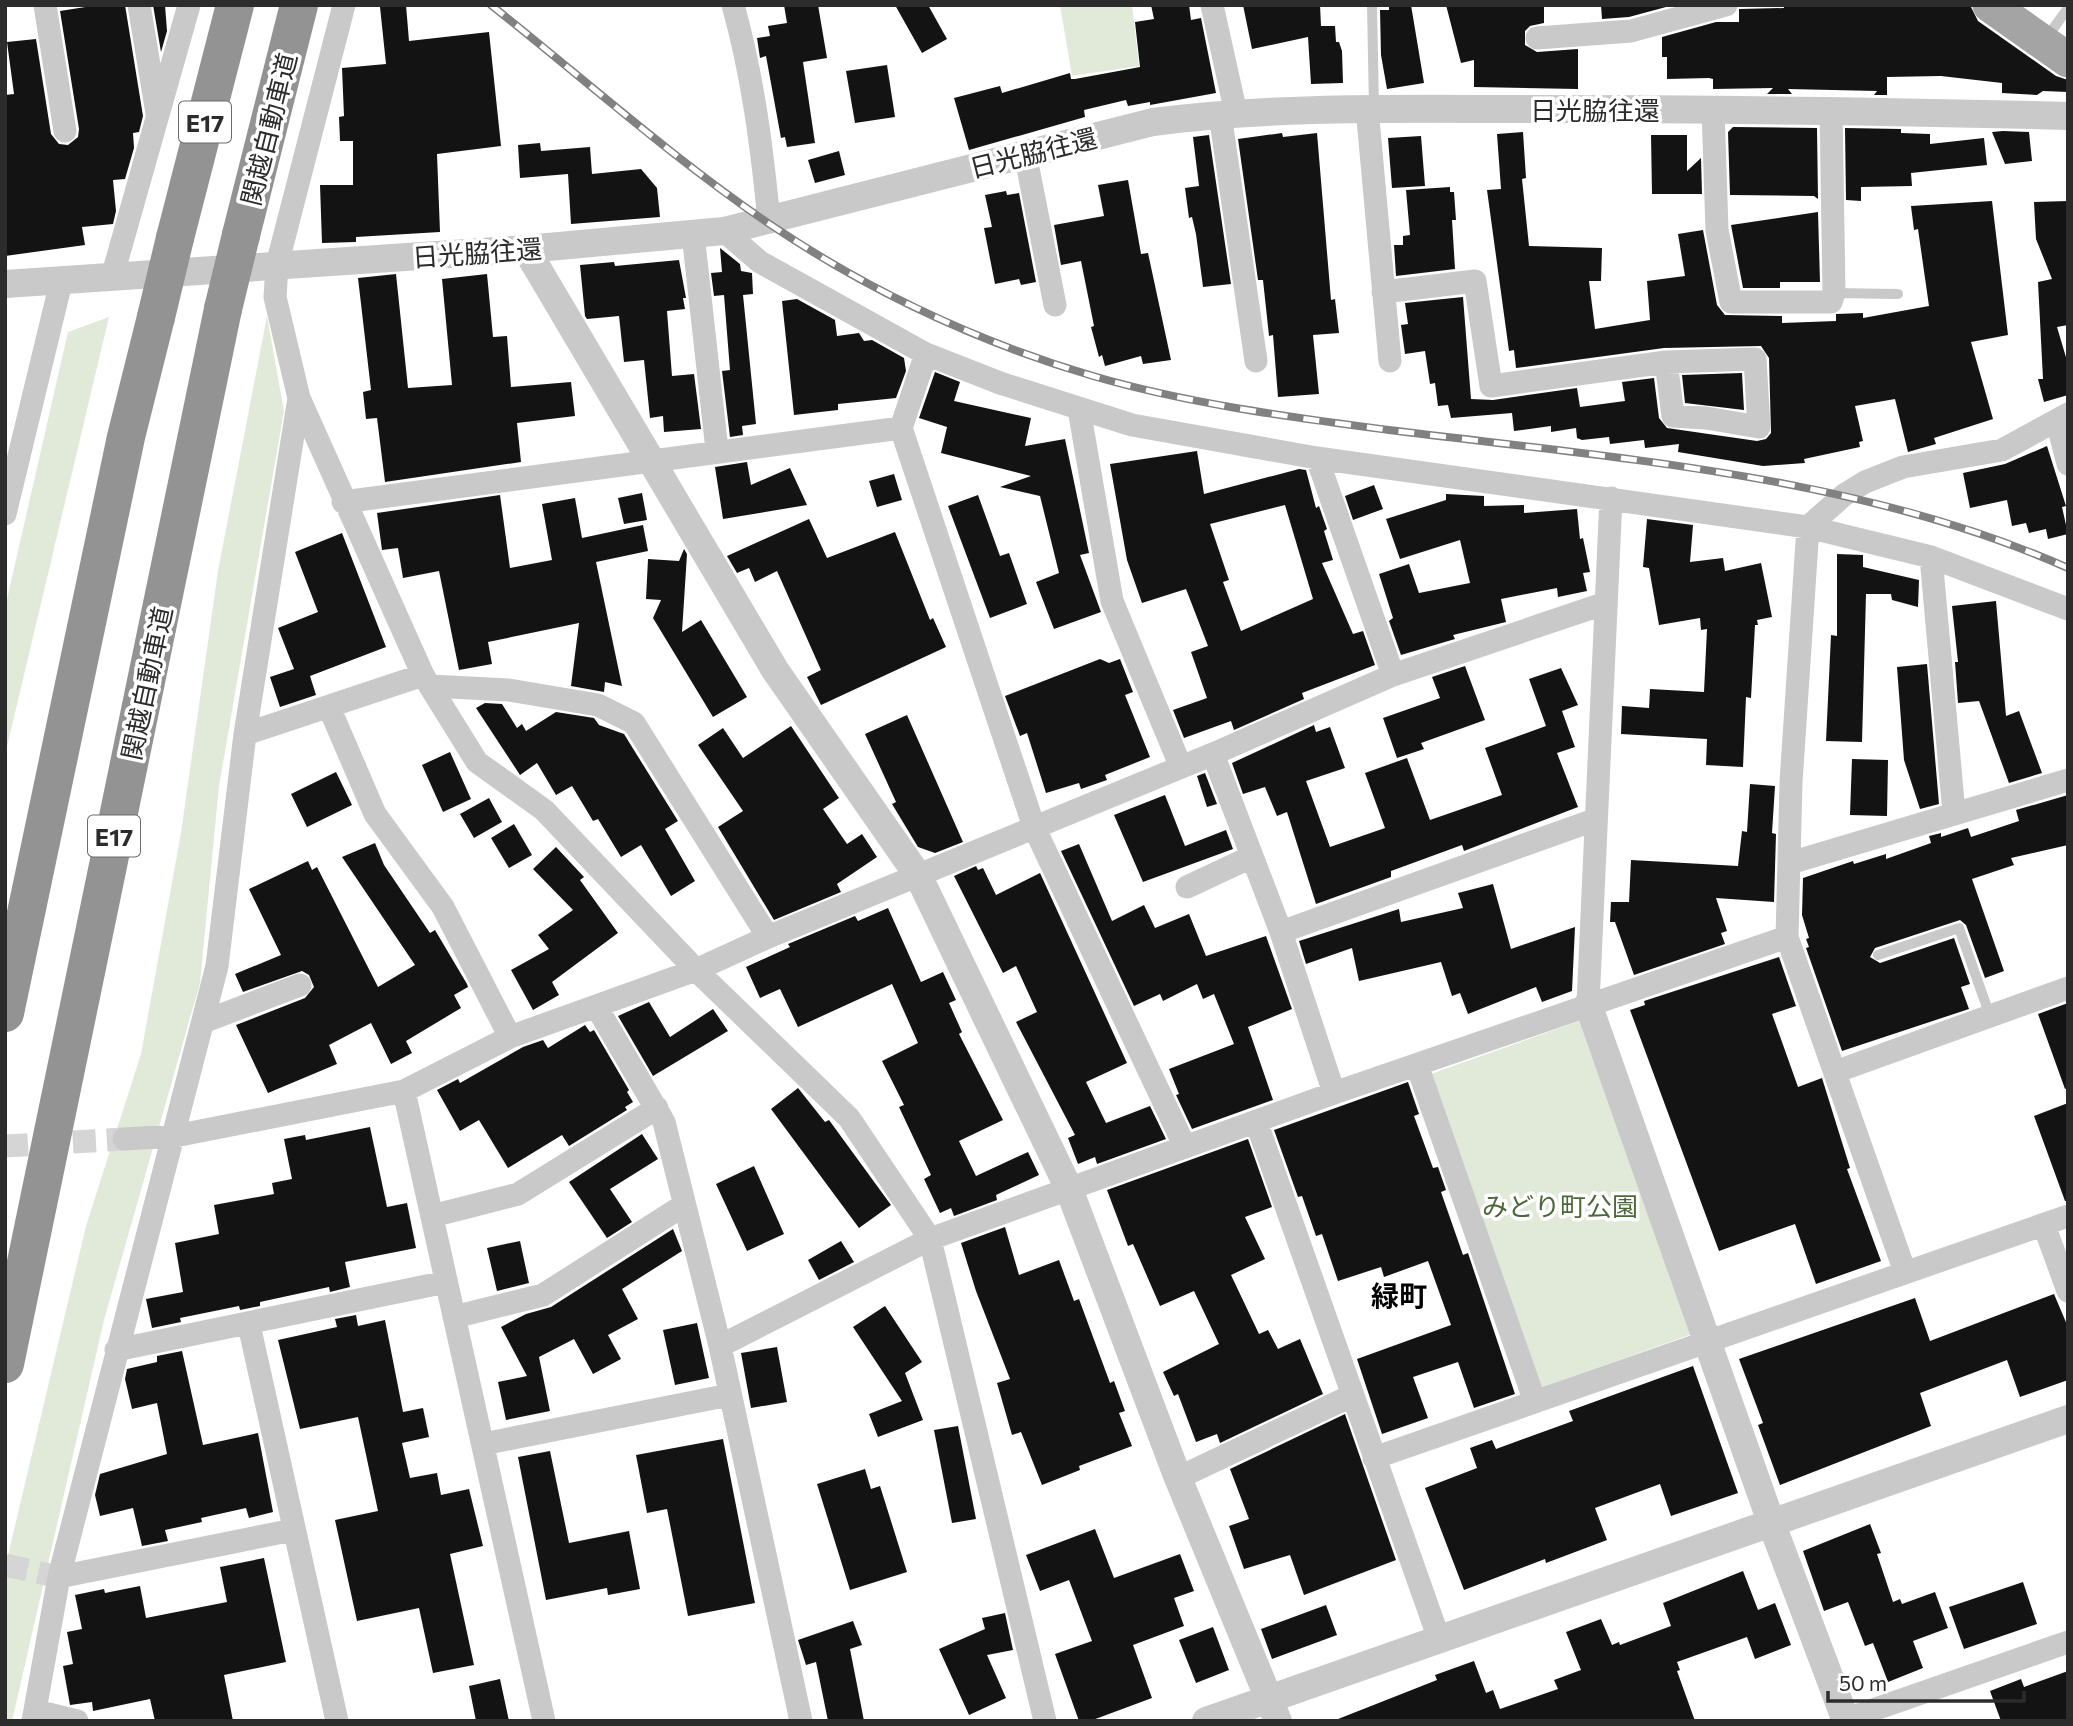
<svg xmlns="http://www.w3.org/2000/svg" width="2073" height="1726" font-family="Commissioner,'Noto Sans JP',sans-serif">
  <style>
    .green { fill: #e1ead9 }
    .building { fill: #131313; fill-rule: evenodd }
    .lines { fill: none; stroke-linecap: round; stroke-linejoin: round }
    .minor-tunnel { stroke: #d5d5d5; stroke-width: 23; stroke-dasharray: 23 11; stroke-linecap: butt }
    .service { stroke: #c9c9c9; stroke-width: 10 }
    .minor { stroke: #c9c9c9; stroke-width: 23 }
    .tertiary { stroke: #c9c9c9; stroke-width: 28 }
    .primary { stroke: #a4a4a4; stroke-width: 35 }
    .motorway { stroke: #939393; stroke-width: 38 }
    .rail-casing { stroke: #818181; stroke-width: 8 }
    .rail { stroke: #fff; stroke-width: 5; stroke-dasharray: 16; stroke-linecap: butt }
    .motorway-bridge { stroke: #939393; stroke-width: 38 }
    .labels { text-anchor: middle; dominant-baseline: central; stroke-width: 7; stroke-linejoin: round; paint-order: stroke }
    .shield { fill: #fff; stroke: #6b6b6b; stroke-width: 2 }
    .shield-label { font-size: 24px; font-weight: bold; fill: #2c2c2c }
    .street-label { font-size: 26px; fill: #2c2c2c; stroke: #fff }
    .park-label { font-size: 26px; fill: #4b6839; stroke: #fff }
    .neighbourhood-label { font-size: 28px; font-weight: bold; fill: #000; stroke: #fff }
  </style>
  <rect width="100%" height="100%" fill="#fff"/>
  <path class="green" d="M1060,5H1132L1139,66L1072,76Z
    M267,316L284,411L219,786L200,983L104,1320L12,1721H5V1568L86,1226L141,1054L181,833L218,571Z
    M109,317L5,755V608L68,332Z
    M1579,1021L1692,1334L1541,1388L1428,1075Z"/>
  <path class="building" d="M98,5H125L143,116L139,132L133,133L134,148L125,179L113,180L116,211L113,224L82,227L85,245L5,256V95L14,94L7,42L36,39L51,134L59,144L68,145L78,137L79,129L60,11Z
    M153,5H165L167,31L161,52Z
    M406,5L409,41L489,32L501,146L437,154L440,232L356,237V242L322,243L320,185H353V141H340L339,117L344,116L342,68L386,64L380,7Z
    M784,5H818L827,58L803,62L815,143L787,147L785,137L781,138L766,56L760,58L757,38L770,36L768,26L787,23Z
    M895,5H928L947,39L922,53Z
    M1151,5H1189L1191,20L1201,18L1216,93L1150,105V102L1128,106L1126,100L1084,110L1085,117L969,150L954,98L1000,86L1002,93L1070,73L1071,79H1075L1140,67L1135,22L1154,19Z
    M1243,5H1320L1321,26H1335L1336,42H1339L1342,51L1343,83L1311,84L1308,37L1252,49Z
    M1389,5H1411L1424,83L1387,89L1381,55L1380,10H1389Z
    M1446,5H1544V23L1530,26L1525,31V45L1537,52L1578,49V89L1474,87V60L1461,63Z
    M1601,5H1666V7L1629,17L1602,19Z
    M1784,5H1970L1978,21L2056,76L2068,80V92L2043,91L2037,95L2002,93V83L1941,76L1887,77V95H1874L1877,91L1788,89L1792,94H1767L1773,88L1713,89V79L1709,78L1667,79V57H1662V37L1716,22H1739V9L1784,8Z
    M887,65L895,117L855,123L846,71Z
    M1733,127L1817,128L1818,199L1814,196L1730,195L1728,132Z
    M1845,128L1901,129V133L1930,134V144L1984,138L1987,165L1911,173L1912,186L1861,187V201L1846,200Z
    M2003,131L2029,132L2032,161L2005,164L1992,132Z
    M1523,132L1526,178L1522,179L1529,246L1602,248L1601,281H1589L1595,329L1650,320L1647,281L1685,276L1678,234L1703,230L1717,305L1725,315L1782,316V323L1836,321V314L1863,313V318L1929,306L1918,229L1914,230L1911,206L1992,201L2008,335L1971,342L1993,419L1934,438L1936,444L1908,452L1895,399L1855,406L1863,441L1859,442L1860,447L1804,459L1805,463L1763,466L1678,452L1679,444L1645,448L1644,440L1610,444L1609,437L1582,440L1577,438L1576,428L1551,432V426L1514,431L1512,413L1451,418L1448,405L1438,406L1435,383L1430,384L1425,351L1405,354L1401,325L1408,324L1405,303L1463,297L1471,399L1493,400L1577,388L1580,407L1625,401L1622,382L1654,378L1659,418L1667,428L1757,441L1766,439L1771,433L1769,358L1761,346L1664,348L1516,368L1514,350L1509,351L1487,190L1501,189L1497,134Z
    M1282,133L1283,137L1317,133L1331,300L1335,299L1339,333L1313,335L1319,394L1278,397L1273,335L1269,336L1263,280H1258L1238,139Z
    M1209,135L1231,284L1203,287L1196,234L1192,217L1189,218L1185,188L1199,186L1193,137Z
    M1651,135H1687V171L1701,158L1702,194H1652Z
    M1421,136L1425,186L1392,188L1388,138Z
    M540,143L541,151L590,147L592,174L641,169L657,188L660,217L571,224L568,174L520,178L518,145Z
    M839,151L845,175L815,183L808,160Z
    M1128,180L1141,254L1148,253L1171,360L1143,364L1141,356L1105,366L1102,355L1099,357L1091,327L1094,326L1081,261L1061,265L1054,225L1104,216L1098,185Z
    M1450,187V192H1454L1456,220H1452L1455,269L1396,276L1394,245H1403V236L1410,235L1406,190Z
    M1006,191L1007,195L1019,193L1036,282L1021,285L1019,279L995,284L984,228L992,227L985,195Z
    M2068,201V325L2057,327L2068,364V395L2044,402L2038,379H2043L2038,282L2052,279L2036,239L2034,202Z
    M1818,212L1820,282H1780V288H1743L1731,225Z
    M720,248L740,264L741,271L752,273L753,294L743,295L756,424L742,426L743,435L730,437L722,371L730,370L724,295L714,296L711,273L722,272Z
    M679,260L686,298H683L685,309L667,311L672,376L694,374L701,429L664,432L663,416L650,418L644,360L624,362L619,316L587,319L585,316L580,265L614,262L615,266Z
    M396,274L408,388L452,385L442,279L487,274L493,337L507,336L511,387L571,382L575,416L517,423L521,462L385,482L377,418L366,419L363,392L371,390L358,278Z
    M797,299L835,320L837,336L859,333L864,341L872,340L904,358L906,371L896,398L838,404V410L794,415L782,301Z
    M935,372L960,382L954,401L1031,418L1025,446L1065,439L1089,553L1080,555L1101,612L1054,629L1036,582L1059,573L1040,496L1000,487L1031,476L941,453L947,427L919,418Z
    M1742,373L1744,410L1685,403L1682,375Z
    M2047,446L2066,506L2062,507L2068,534L2048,539L2046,529L2029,533L2026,523L2012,526L2007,500L1970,508L1963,473L2005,464Z
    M1197,451L1204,494L1299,469L1306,470L1316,508L1319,506L1327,529L1324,531L1333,560L1322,563L1353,634L1363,631L1375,665L1302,693L1304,699L1234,730L1231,721L1184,738L1173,710L1207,698L1191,652L1208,646L1186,589L1142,603L1127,560L1110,464ZM1285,505L1313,599L1241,631L1223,582L1229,580L1210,524Z
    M747,462L751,485L790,468L807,505L723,519L715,467Z
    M894,474L902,500L877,507L869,481Z
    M1374,485L1383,509L1353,520L1345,496Z
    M642,493L647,520L624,524L618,498Z
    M1446,494L1484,496V506L1524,505V513L1577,509L1580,539L1583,538L1590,572L1583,573L1587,591L1558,597L1557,588L1501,599L1506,622L1453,635L1455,639L1401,655L1389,621L1393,618L1379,574L1409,564L1419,593L1470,583L1460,540L1400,559L1386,519L1446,500Z
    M500,495L510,568L552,560L542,504L575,498L582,538L643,525L648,551L596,562L622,686L605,682L604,692L571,686L579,623L488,642L492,664L459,670L439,571L403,578L398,548L382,550L377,513Z
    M978,495L1000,556L1009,553L1027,604L990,618L948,506Z
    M809,519L827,558L895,532L930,620L933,618L946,647L821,705L807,677L821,670L777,571L755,582L749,568L737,573L727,556Z
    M1647,519L1693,525L1690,562L1723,558L1725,571L1761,563L1772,617L1757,620L1758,625H1755L1751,698L1746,697L1743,767L1706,765L1707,739L1621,734L1622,706L1649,708L1650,689L1704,692L1707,629L1701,630L1700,618L1659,625L1649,568L1643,567Z
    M342,533L386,647L310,676L316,695L280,707L270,677L294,669L278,628L318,612L295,552Z
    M684,549L687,554L682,632L701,620L747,697L713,717L653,618L661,600L646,599L648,559L679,561Z
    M1837,554L1863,555V567L1919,580L1918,607L1892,600L1891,594H1866L1862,742L1826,741L1831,635L1837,636Z
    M1996,601L2006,716L2019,711L2042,773L2009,783L1979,701L1958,703L1955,662H1958L1952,606Z
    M1100,659L1109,663L1120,659L1133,692L1125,695L1150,757L1105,775L1107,780L1081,789L1079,783L1046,793L1027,733L1020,736L1005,696Z
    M1927,664L1939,804L1920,809L1904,760L1897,667Z
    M1465,666L1485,720L1421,743L1424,749L1397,758L1383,718L1440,698L1432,677Z
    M1561,668L1578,705L1562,711L1575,747L1557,753L1578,807L1464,851L1462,845L1391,871V877L1316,904L1287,812L1277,816L1265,787L1243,794L1232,763L1314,725L1316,732L1330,727L1345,768L1306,781L1330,847L1385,828L1365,773L1407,758L1430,820L1502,795L1485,748L1546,726L1529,679Z
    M485,703L502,704L517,728L522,724L526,731L556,712L594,718L599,725L624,734L678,821L665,829L695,881L671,896L641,845L621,857L598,819L593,821L572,786L556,795L537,763L520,775L476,708Z
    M907,715L963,842L935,853L918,847L892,804L896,802L865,734Z
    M791,726L839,798L823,809L847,844L862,834L877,857L837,884L841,892L774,920L718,827L743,811L698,745L723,728L743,758Z
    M450,752L471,799L443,812L422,765Z
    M1852,759L1888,760L1887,816L1850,815Z
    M336,772L352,805L307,827L291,794Z
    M1205,773L1217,804L1207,807L1197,776Z
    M1750,784L1775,786L1772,833L1776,834L1774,902L1716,898L1727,931L1721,933L1725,944L1634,975L1615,922H1610L1611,902H1629L1631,860L1738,866L1742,831L1747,832Z
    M1165,795L1185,846L1226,830L1233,849L1143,882L1114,815Z
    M2068,795V845L2011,858L2014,865L1972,879L2004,971L1985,978L1966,925L1960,920L1875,948L1870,957L1880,963L1954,938L1970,984L1961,987L1969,1009L1842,1051L1806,948L1809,947L1806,939L1809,938L1802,915L1803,878L1853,861L1854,864L1886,854V859L1931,843L1929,836L1941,833V837L1968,828L1971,837L2019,821L2016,810Z
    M489,798L502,822L474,838L460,814Z
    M514,824L532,855L509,868L491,838Z
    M375,843L384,865L430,933L435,930L467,984L468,987L454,995L461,1008L406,1041L412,1053L391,1064L371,1023L329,1045L337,1064L268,1093L236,1025L305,998L314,987L309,975L302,971L243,992L235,974L281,955L249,889L308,861L312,870L317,867L378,987L415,965L342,857Z
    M1079,844L1112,921L1144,905L1155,928L1189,914L1206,956L1266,936L1292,1009L1248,1027L1273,1100L1192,1129L1176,1095L1179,1094L1169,1069L1234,1044L1214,994L1203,999L1197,984L1163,1001L1160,994L1134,1006L1061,851Z
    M556,847L584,877L580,880L618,933L552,982L559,995L533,1010L511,970L549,949L538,935L573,910L533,869Z
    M976,866L978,870L983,868L996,895L1040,873L1127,1063L1086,1082L1106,1123L1150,1106L1166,1139L1097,1164L1095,1157L1078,1164L1068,1138L1075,1135L1016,1022L1037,1012L1016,966L1003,973L954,876Z
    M1493,884L1511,949L1575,927L1572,991L1542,1002L1536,987L1468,1014L1460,993L1452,996L1441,962L1359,981L1352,948L1306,964L1299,941L1399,909L1401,922L1463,908L1458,893Z
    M888,908L921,982L943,972L956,1000L949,1003L962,1032L959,1034L1003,1120L959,1141L976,1176L1028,1152L1039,1175L996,1195L997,1200L954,1216L951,1208L940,1213L924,1179L931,1175L899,1107L904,1105L882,1061L918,1043L892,984L798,1027L780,989L760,998L746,967L790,947L788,944L855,916L858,921Z
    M1779,957L1796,1006L1772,1014L1798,1087L1822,1078L1850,1168L1847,1169L1881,1261L1816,1284L1795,1224L1719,1251L1630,1010L1645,1005L1644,1001Z
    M649,1002L670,1037L713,1009L728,1031L653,1076L618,1016Z
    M2068,1003V1088L2065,1089L2038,1014Z
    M585,1025L590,1032L594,1030L629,1090L627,1092L633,1102L625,1107L627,1110L569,1146L562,1135L508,1168L479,1120L460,1131L437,1090L458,1079L460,1083L523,1047L543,1040L548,1048Z
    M1408,1082L1419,1114L1414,1116L1433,1168L1438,1167L1446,1190L1441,1192L1463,1255L1468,1253L1515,1394L1474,1408L1458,1362L1413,1377L1428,1418L1382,1434L1357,1359L1451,1325L1428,1261L1384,1277L1381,1267L1338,1281L1322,1234L1316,1236L1302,1196L1298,1197L1274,1130Z
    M798,1088L825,1122L829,1120L891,1205L859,1228L771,1109Z
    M2068,1103V1201H2065L2034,1116Z
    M370,1127L387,1207L407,1203L416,1248L345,1262L350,1287L330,1292L329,1287L260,1302V1306L240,1310L239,1306L180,1318L181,1322L152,1328L146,1299L183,1292L175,1243L219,1234L214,1205L274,1194L272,1183L292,1179L284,1139L305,1135L306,1140Z
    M642,1134L658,1159L610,1189L632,1222L607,1238L569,1182Z
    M1248,1139L1272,1207L1245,1217L1265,1259L1231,1275L1259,1334L1268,1330L1278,1349L1300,1339L1323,1394L1220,1443L1217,1434L1196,1442L1178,1394L1174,1396L1163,1372L1219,1344L1194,1291L1160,1306L1133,1244L1128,1246L1107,1190Z
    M754,1166L784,1234L747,1251L716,1184Z
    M1005,1227L1019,1275L1059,1260L1074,1301L1079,1299L1110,1383L1114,1381L1125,1411L1119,1413L1132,1446L1079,1466L1080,1470L1042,1485L1021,1432L1012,1435L997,1383L1010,1379L976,1291L961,1243Z
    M673,1229L682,1251L622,1289L638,1319L608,1335L621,1359L593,1374L574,1339L539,1357L550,1411L506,1420L498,1382L527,1376L501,1327L526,1314L551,1307Z
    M520,1241L529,1283L497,1291L487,1248Z
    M841,1241L854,1262L819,1280L808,1260Z
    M2054,1294L2068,1327V1380L2020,1397L2007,1360L1920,1393L1931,1426L1780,1485L1758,1425L1763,1423L1739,1359L1915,1298L1930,1341Z
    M885,1306L922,1362L905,1373L923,1420L878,1437L869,1414L902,1401L853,1327Z
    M356,1315L358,1326L385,1320L403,1412L423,1408L429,1437L402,1443L410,1478L437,1473L441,1495L469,1489L483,1546L450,1554L474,1665L433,1673L419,1608L357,1621L335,1520L378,1511L358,1417L300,1429L278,1340L337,1327L335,1319Z
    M697,1323L709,1378L675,1385L663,1330Z
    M777,1347L787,1402L751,1408L741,1353Z
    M182,1351L203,1445L258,1433L273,1512L249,1518L246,1508L201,1518L202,1522L165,1530L168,1541L142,1546L133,1508L100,1516L95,1495L100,1474L167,1454L157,1403L132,1409L125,1379L127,1369L157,1362V1356Z
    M1693,1366L1738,1493L1671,1516L1660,1484L1595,1508L1607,1540L1546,1563L1545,1559L1464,1590L1425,1488L1477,1468L1470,1448L1492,1440L1496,1449L1573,1421L1569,1411Z
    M1345,1414L1396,1560L1304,1595L1290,1555L1244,1569L1229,1526L1249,1519L1230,1469Z
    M958,1426L976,1519L952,1523L934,1430Z
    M723,1439L755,1603L688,1616L667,1509L647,1513L636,1455Z
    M550,1451L569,1543L629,1531L640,1589L608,1595L607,1588L546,1600L518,1457Z
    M865,1469L871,1489L880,1486L907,1572L850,1590L817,1484Z
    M1870,1524L1881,1553L1877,1554L1893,1602L1900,1599L1902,1604L1935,1592L1948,1628L1913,1641L1923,1668L1888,1682L1873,1643L1865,1646L1848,1602L1824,1611L1803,1551Z
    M1095,1529L1114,1578L1180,1554L1194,1591L1174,1598L1184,1626L1133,1645L1152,1698L1090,1721H1079L1055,1654L1092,1641L1069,1580L1040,1591L1026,1555Z
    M264,1558L286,1662L224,1675L233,1721H155L150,1699L93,1711L92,1702L70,1705L63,1666L73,1664L67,1632L82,1629L75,1595L104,1589L105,1593L140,1586L146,1618L227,1602L220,1567Z
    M1743,1571L1758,1610L1775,1603L1791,1645L1755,1659L1747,1637L1677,1662L1680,1670L1677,1671L1695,1721H1333L1437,1680L1435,1675L1474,1661L1486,1693L1493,1690L1500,1709L1558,1689L1554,1680L1581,1670L1566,1632L1601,1619L1612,1645L1619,1642L1620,1645L1671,1626L1663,1603Z
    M2023,1582L2037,1624L1964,1649L1949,1607Z
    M1326,1605L1337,1635L1272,1659L1261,1629Z
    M1005,1613L1013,1650L987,1655L1006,1698L969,1715L939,1649L985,1629L982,1618Z
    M853,1621L862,1645L850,1649L864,1721H828L816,1662L806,1665L798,1640Z
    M1213,1627L1229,1670L1196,1683L1179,1640Z
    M2068,1671V1721H2001L1990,1691L2021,1679L2024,1687Z
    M500,1679L509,1721H476L469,1686Z"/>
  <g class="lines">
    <path class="minor-tunnel" d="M5,1146L124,1139
      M5,1565L59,1577"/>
    <path class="service" d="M1372,5L1374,107
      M2045,40L2068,8
      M1834,293L1898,294
      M1878,955L1959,928L1990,1016"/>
    <path class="minor" d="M45,5L65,131
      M139,5L157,113
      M733,5C753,77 762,148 769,221
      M1212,5L1236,113
      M1537,38L1631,31L1726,5
      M1367,108L1390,361
      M1713,109L1717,230L1731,302H1831L1834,293L1831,109
      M1220,114L1256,361
      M1025,153L1055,305
      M724,231L760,262L926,354L1000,383L1132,425L1317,458L1808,527L1931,557L2068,609
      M693,234L717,450
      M113,274L189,5
      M1383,292L1475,281L1491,386L1666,362L1755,359L1759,427L1706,418L1673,416L1666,362
      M926,354L901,428L1034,827L1185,1147
      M299,398L423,675L477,762L544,810L696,970L849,1118L930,1239L1045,1721
      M1079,409L1112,601L1180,765
      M2057,421L2068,464
      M1317,458L1393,675
      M343,502L901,428
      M5,514L62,278
      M1931,557L1954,813
      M430,686L509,690L598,705L634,723L768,937
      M329,707L375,814L443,907L510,1037
      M245,734L423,675
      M1213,754L1281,932L1334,1093
      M1790,863L2068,780
      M1187,887L1251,857
      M1281,932L1594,820
      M1588,1004L1611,498
      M596,1006L664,1122L720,1346L801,1721
      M203,1022L300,985
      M1417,1065L1535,1402
      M1835,1072L2068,988
      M404,1091L544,1721
      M1256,1121L1439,1639
      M124,1139L175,1136L404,1091L510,1037L696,970L768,937L1213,754L1393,675L1606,603
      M432,1216L518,1194L657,1108
      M2044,1225L2068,1291
      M1905,1272L1787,937L1791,782L1808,527L1844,495L1865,482L1903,467L2002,450L2068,414
      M454,1317L543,1295L684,1205
      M249,1325L337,1721
      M720,1346L930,1239L1334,1093L1787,937
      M116,1350L446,1282
      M483,1444L729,1395
      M1374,1458L2068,1216
      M1178,1478L1351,1396
      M59,1577L293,1530
      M36,1711L77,1721
      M33,1721L59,1577L217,966L245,734L299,398L275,297L277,265L344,5
      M1841,1721L2068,1642"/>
    <path class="tertiary" d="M526,249L775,670L919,877L1069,1189L1178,1478L1278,1721
      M5,284L526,249L724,231L1153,122C1276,106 1399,109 1523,109C1705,109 1886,111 2068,116
      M1588,1004L1771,1522L1846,1721
      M1206,1721L2068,1419"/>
    <path class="primary" d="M1990,5L2068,60"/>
    <path class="motorway" d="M241,235L299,5
      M175,238L235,5
      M5,1013L126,437L156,317
      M5,1364L223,309"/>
    <g class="rail-casing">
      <path id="rail" d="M491,5C583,78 671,157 768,223C867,290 978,342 1093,376C1189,404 1290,417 1389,430C1613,458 1859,475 2068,568"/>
    </g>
    <use href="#rail" class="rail"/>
    <path class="motorway-bridge" d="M223,309L241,235
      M156,317L175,238"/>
  </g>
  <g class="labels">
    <g class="shield">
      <rect x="179" y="101.5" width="52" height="41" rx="5"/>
      <rect x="88" y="815.5" width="52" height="41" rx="5"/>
    </g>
    <g class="shield-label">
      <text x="205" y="122">E17</text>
      <text x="114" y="836">E17</text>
    </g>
    <g class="street-label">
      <text x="1595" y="109">日光脇往還</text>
      <text transform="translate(268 129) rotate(-76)">関越自動車道</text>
      <text transform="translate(1033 152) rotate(-14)">日光脇往還</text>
      <text transform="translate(477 252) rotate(-4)">日光脇往還</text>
      <text transform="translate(146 683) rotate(-78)">関越自動車道</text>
    </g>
    <g class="park-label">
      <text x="1560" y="1205">みどり町公園</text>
    </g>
    <g class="neighbourhood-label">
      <text x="1399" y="1295">緑町</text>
    </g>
  </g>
  <rect width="2073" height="1726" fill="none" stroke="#2c2c2c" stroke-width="14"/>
  <path d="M1828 1691v10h196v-10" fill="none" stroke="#2c2c2c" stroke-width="3.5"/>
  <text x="1839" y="1691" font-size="21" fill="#2c2c2c" stroke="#ffffff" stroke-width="5" paint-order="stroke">50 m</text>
</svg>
